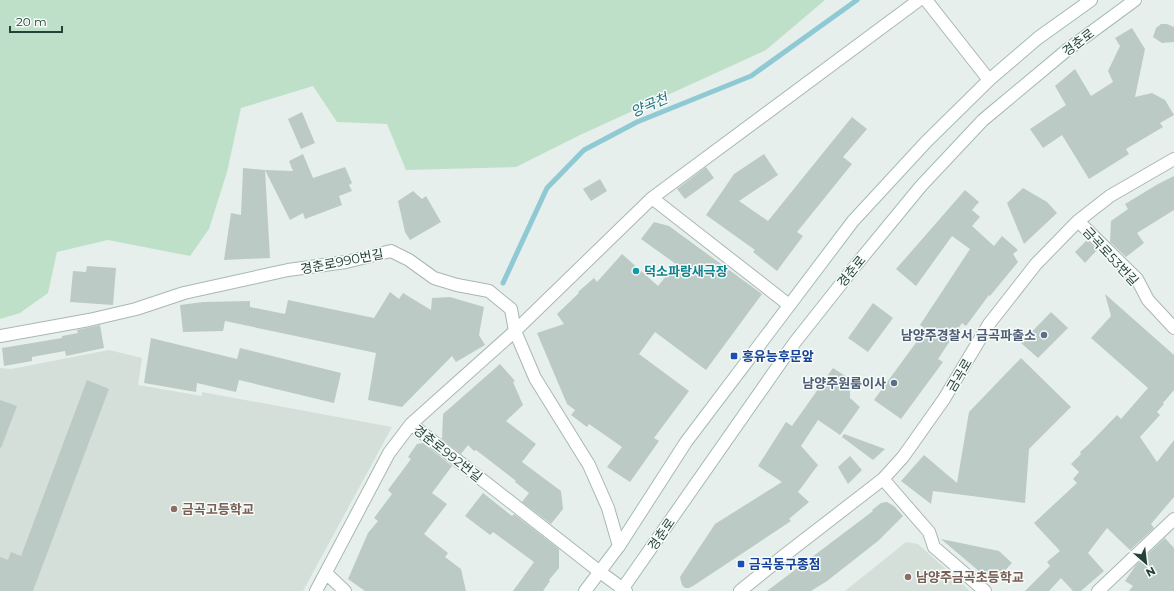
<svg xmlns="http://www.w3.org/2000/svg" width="1174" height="591" font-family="Montserrat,'Noto Sans KR',sans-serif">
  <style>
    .built { fill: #d4dfda }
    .green { fill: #bfe0c8 }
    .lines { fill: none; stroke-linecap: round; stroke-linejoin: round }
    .stream { stroke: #8ec9d4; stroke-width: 5 }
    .building { fill: #bbcac4 }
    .street-casing { stroke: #a8b8b2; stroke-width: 14 }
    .secondary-casing { stroke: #a4bbb3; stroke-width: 14 }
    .street { stroke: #fff; stroke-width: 12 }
    .secondary { stroke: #fff; stroke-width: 12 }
    .culture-dot { fill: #0f9aa8; stroke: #f7fbf9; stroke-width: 1.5 }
    .service-dot { fill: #5c6f8a; stroke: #f7fbf9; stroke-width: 1.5 }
    .transit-dot { fill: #1a4fb4; stroke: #f7fbf9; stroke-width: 1.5 }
    .education-dot { fill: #8d6e63; stroke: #f7fbf9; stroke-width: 1.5 }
    .labels { text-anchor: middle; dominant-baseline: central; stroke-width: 3; stroke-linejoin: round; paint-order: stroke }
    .street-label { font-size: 13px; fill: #24423a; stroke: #f7fbf9 }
    .culture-label { font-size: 13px; font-weight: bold; fill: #0d838f; stroke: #f7fbf9; text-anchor: start }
    .service-label { font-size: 13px; font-weight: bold; fill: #4e5e75; stroke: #f7fbf9; text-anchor: end }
    .transit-label { font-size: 13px; font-weight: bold; fill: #164399; stroke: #f7fbf9; text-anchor: start }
    .education-label { font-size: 13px; font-weight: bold; fill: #785e54; stroke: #f7fbf9; text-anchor: start }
    .water-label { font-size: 14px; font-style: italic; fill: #1c6f80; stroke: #f7fbf9 }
  </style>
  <rect width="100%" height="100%" fill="#e6efeb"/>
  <path class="built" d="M109,350L142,358L138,385L202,396V392L392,427L303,591H0V368L11,369Z
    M906,542L918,544L970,591H845Z"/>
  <path class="green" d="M0,0H825L766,50L580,135L516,167L406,170L387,124L337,122L313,86L241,108L227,172L209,229L190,256L108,240L57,252L48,293L20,313L0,319Z"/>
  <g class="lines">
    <path class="stream" d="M503,283L547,188L584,150L637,122L751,76L857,0"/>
  </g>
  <path class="building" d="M1161,24H1167L1174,27V42L1162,43L1153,37L1156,28Z
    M1132,28L1145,49L1135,97L1152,93L1165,100L1174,115L1160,123L1163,127L1126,149L1129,154L1089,179L1062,135L1043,148L1030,129L1066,105L1055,86L1075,69L1091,96L1113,82L1108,71L1120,46L1115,38Z
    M302,112L315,143L301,149L288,119Z
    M852,117L867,129L843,157L852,164L797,232L803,236L777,271L753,252L755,250L706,215L734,174L764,154L778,175L739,201L768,221Z
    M303,154L313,178L345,167L352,183L349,185L352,191L339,196L342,205L305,219L303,213L290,220L265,170L293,171L289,161Z
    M706,167L714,178L685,199L677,189Z
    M243,168L265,170L270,258L224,260L231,213L241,215Z
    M1174,176V210L1137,233L1144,243L1126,257L1110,242L1111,221L1128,209L1125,204L1158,184Z
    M600,179L607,191L591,201L583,189Z
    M1023,188L1047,202L1057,213L1024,244L1007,203Z
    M965,190L979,202L972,210L980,217L972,226L994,246L1002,236L1018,250L1013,254L1018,262L990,296L989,295L966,326L962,323L938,359L943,362L901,419L874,400L926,329L920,325L970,249L952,236L916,286L896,269Z
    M413,191L422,199L426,196L441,222L410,240L405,232L398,201Z
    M654,222L669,226L762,294L706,370L655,332L639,354L689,391L654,438L659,441L630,482L607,467L622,447L589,424L587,427L571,415L575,410L567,404L537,333L564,324L557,314L579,293L578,292L594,278L597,282L622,254L658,286L676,264L641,239Z
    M1087,240L1097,250L1085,263L1075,252Z
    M87,266L116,268L113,305L70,302L73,271L86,272Z
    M390,292L399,299L403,293L431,310L432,298L450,297L484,307L479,335L485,345L456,362L452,356L402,407L368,400L376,353L225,321L223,331L183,332L180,305L203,302L250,301V307L285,314L288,300L374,318Z
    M1105,294L1174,355V390L1163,403L1164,404L1157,412L1160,415L1140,437L1157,462L1174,440V497L1151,524L1154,528L1130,550L1107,528L1088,553L1104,571L1081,591H1073L1061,578L1049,591H1025L1050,566L1047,562L1060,551L1034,523L1077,483L1073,479L1079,472L1071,464L1081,454L1080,452L1088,445L1117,415L1121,419L1148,388L1091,338L1111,316Z
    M873,303L893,318L868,352L848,338Z
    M1051,312L1068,328L1038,358L1021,343Z
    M100,325L104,348L66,356L65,351L32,357V361L4,366L2,348L62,338V336L78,333L77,330Z
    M151,338L237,359L240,348L341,373L334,403L239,380L236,392L197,383L196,392L144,383Z
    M1021,358L1071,407L1029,449L1025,503L933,491L931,504L901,481L924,455L957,483L969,412Z
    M500,364L515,381L513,382L523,405L506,421L536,444L522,462L561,491L563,509L551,524L522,502L529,493L515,482L516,481L476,450L474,451L468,445L461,454L442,439L443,414Z
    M833,368L850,379V398L860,407L840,435L818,420L801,446L818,465L798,492L809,502L789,519L791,521L693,586L689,588H685L682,585L680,577L715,524L782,482L758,466L786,422L792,426Z
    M87,380L109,389L33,591H0V557L8,560L11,552L21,556Z
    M0,400L17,406L1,448L0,447Z
    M844,434L885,449L873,460L842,437Z
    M423,443L452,466L432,493L447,504L424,534L448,553L445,557L461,569L466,591H365L348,579L368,533L378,521L374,518L392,494L388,490L411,459L408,457L417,444Z
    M850,456L862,470L848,484L838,467Z
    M483,493L512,516L514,514L559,549V568L549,580L550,581L543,591H513L534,562L493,532L490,535L465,516Z
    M887,502L894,506L903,516L878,541L827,581L811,591H767L873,511L872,510L881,503Z
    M1165,538L1174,548V591H1129L1133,586L1125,581L1136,565Z
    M941,539L999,551L1012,563L993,583Z"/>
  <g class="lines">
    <g class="street-casing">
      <path id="street" d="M926,0L989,80
        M652,198L789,305
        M1078,221L1137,279L1148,300L1174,328
        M0,336L89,320L136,309L184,293L288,270L346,262L391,251L409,260L434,278L457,285L489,291L511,309L515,331L535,378L589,465L608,508L619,546
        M411,424L515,331L652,198L919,0
        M883,479L929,532L934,547L985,591
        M326,573L345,591
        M316,591L389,453L411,424L600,572
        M740,591L786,554L883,479L903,457L944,399L989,324L1036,264L1078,221L1110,196L1174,159
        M1098,591L1174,519"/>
    </g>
    <g class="secondary-casing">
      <path id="secondary" d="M600,572L626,591
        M585,591L619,546L686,442L853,221L926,142L989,80L1038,38L1091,0
        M621,591L795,342L856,265L921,186L983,120L1067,50L1135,0"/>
    </g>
    <use href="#street" class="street"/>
    <use href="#secondary" class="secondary"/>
  </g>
  <circle class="culture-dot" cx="636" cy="271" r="4"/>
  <g class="service-dot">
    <circle cx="1044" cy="335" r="4"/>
    <circle cx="894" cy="383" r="4"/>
  </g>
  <g class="transit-dot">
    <rect x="730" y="352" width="8" height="8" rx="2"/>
    <rect x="737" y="560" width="8" height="8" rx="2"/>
  </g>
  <g class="education-dot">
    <circle cx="174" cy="509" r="4"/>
    <circle cx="908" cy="577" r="4"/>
  </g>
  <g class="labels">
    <g class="street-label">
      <text transform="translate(1078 42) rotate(-37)">경춘로</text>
      <text transform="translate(1111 256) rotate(47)">금곡로53번길</text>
      <text transform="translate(342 261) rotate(-11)">경춘로990번길</text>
      <text transform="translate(851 271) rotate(-51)">경춘로</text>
      <text transform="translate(959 375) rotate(-59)">금곡로</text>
      <text transform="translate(448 453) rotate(38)">경춘로992번길</text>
      <text transform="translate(661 534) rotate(-55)">경춘로</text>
    </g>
    <g class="culture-label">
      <text x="644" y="271">덕소파랑새극장</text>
    </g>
    <g class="service-label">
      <text x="1036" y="335">남양주경찰서 금곡파출소</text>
      <text x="886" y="383">남양주원룸이사</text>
    </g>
    <g class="transit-label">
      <text x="742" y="356">홍유능후문앞</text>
      <text x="749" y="564">금곡동구종점</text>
    </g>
    <g class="education-label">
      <text x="182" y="509">금곡고등학교</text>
      <text x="916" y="577">남양주금곡초등학교</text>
    </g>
    <g class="water-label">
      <text transform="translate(649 105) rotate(-23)">양곡천</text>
    </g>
  </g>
  <g transform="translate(1146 563) rotate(152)" stroke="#f7fbf9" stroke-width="3" paint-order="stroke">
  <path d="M0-3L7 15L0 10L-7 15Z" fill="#24423a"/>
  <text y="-6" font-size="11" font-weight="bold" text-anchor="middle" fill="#24423a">N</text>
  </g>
  <path d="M10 26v6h52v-6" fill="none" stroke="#24423a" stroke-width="2"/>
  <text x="16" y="26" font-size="12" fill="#24423a" stroke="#f7fbf9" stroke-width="3" paint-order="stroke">20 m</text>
</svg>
